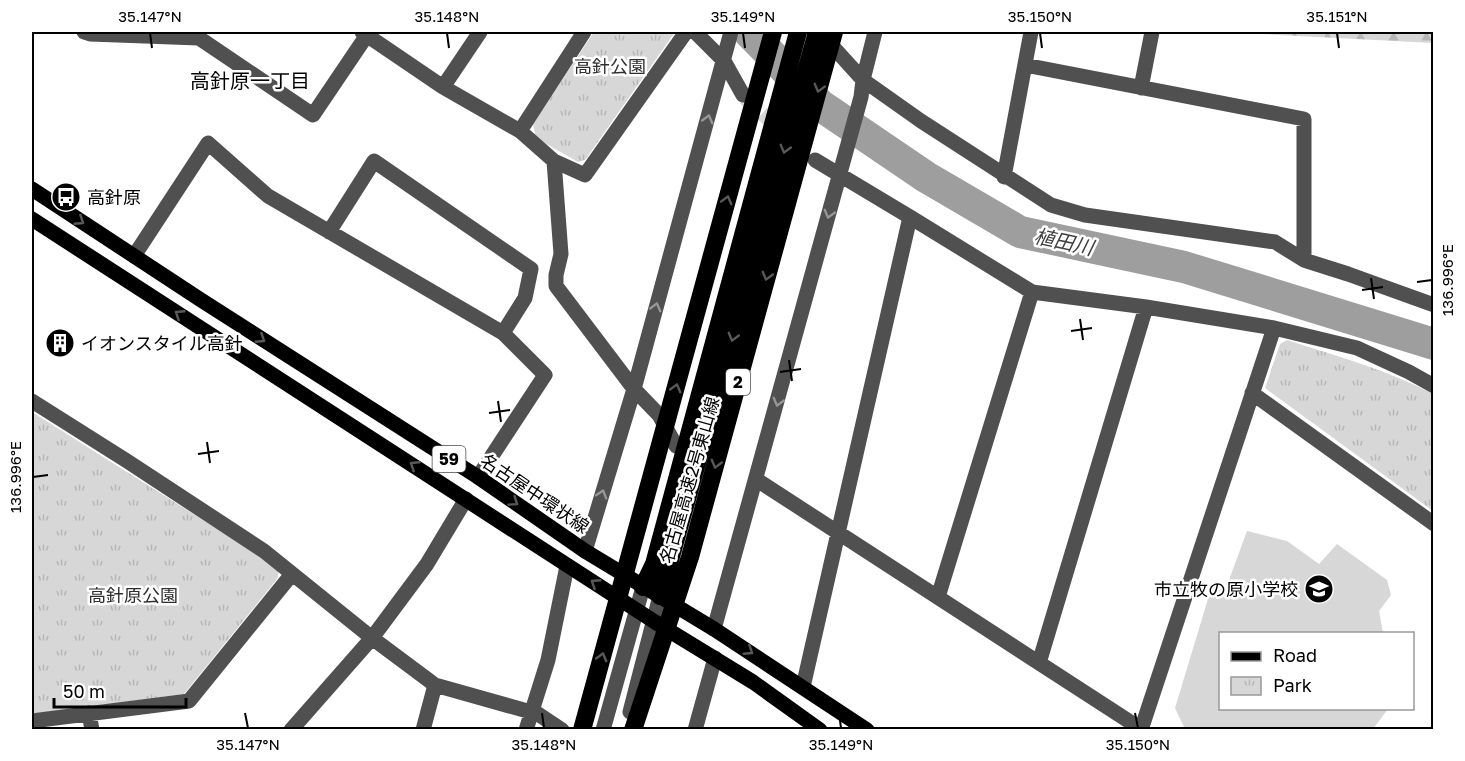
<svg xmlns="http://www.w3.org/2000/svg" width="1465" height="761" font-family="'Golos Text','Noto Sans JP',sans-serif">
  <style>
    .forest { fill: url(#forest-firs) }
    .park { fill: url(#park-tufts) }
    .pitch { fill: #d7d7d7 }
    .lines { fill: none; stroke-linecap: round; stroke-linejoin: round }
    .river { stroke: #9e9e9e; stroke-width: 32 }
    .minor-tunnel { stroke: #d9d9d9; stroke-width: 15; stroke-dasharray: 15 8; stroke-linecap: butt }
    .minor { stroke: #505050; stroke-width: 15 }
    .major { stroke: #000; stroke-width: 15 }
    .highway { stroke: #000; stroke-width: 18 }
    .oneway { stroke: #595959 }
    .oneway2 { stroke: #969696 }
    .ticks { fill: none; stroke: #000; stroke-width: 2 }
    .labels { text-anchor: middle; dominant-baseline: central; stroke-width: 5; stroke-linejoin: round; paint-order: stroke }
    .shield { fill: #fff; stroke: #4c4c4c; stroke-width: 1.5 }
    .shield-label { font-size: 16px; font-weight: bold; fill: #000 }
    .park-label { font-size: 18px; fill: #2e2e2e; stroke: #fff }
    .poi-label { font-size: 18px; fill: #000; stroke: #fff; text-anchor: start }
    .street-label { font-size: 18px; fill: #000; stroke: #fff }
    .neighbourhood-label { font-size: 20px; fill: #000; stroke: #fff }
    .water-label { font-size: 20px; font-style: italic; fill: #3f3f3f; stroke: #fff }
    .neatline { fill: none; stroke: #000; stroke-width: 2 }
    .ticks-label { font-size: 15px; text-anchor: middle; fill: #000 }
  </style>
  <defs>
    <pattern id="forest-firs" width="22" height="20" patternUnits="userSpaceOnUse" patternTransform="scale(1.5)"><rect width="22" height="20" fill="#d7d7d7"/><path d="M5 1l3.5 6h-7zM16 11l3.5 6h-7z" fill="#b7b7b7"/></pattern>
    <pattern id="park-tufts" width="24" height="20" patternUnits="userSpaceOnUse" patternTransform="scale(1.5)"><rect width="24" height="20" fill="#d7d7d7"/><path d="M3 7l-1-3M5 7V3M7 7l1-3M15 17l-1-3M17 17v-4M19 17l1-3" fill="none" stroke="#b7b7b7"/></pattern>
  </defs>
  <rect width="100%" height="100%" fill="#fff"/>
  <path class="forest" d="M1222,32H1433V43Z"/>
  <path class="park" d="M594,32H675L585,160L578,162L536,138L533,124Z
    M1287,340C1336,356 1388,370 1433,394V511L1265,388L1280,344Z
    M32,412L260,556L279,571L277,579L184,694L32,714Z"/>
  <path class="pitch" d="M1247,531L1287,541L1319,564L1337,544L1387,580L1391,595L1379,611L1383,633L1220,634V708L1388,709L1373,729H1185L1175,708L1211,589L1225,591Z"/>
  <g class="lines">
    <path class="river" d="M749,32L820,105L926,177L1020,232L1184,267L1434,344"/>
    <path class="minor-tunnel" d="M745,98L781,130"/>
    <path class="minor" d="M84,32L90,34L199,38L313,115L367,35
      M362,32L443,87L520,131L554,161L585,175L686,32
      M695,32L724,61L743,95
      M825,38L863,80L921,121L1051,205L1085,215L1275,242L1304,260L1348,274L1434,305
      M1025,65L1304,119V260
      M443,87L480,32
      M1141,88L1152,32
      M520,131L584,32
      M815,160L910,217
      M554,161L561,254L556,275V286L634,389L659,415L676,446
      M1004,177L1031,32
      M329,232L374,161L531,269L525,298L503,333
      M134,256L208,143L268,196L503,333L545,375L478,477
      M1252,393L1434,524
      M32,401L127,461L264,551L372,638L435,685L531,712
      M757,480C885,563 1013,646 1141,729V730L1274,328
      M585,551L634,389L731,32
      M938,597L1032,292
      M714,629L861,97L863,80L875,32
      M1039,663L1146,307
      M803,687L910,217L1032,292L1146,307L1274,328L1357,348L1409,372L1434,386
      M532,710L562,730
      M630,712L660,596
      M89,713L92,730
      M32,721L189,701L292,574
      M291,730L372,638L427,564L466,499
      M423,730L435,685
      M526,730L548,660L567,566
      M603,730L643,587
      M695,730L715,658"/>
    <path class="major" d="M32,189L201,300L478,477L585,551L714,629L867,730
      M32,219L655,622L753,682L820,730"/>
    <path class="highway" d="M643,587L654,564L798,32
      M660,596L817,32
      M582,730L773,32
      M633,730L690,557L834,32"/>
  </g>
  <defs><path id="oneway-chevron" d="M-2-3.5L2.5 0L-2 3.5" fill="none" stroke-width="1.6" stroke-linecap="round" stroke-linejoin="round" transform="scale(1.5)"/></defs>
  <g class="oneway">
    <use href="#oneway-chevron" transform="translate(819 88) rotate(105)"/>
    <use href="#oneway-chevron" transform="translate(785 149) rotate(105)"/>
    <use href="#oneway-chevron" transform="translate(727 200) rotate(-75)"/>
    <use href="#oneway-chevron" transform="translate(80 221) rotate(33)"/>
    <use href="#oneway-chevron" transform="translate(767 276) rotate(105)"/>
    <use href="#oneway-chevron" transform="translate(179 314) rotate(-147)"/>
    <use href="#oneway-chevron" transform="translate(733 337) rotate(105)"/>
    <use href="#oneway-chevron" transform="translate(261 339) rotate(33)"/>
    <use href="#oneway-chevron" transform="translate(676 388) rotate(-75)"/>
    <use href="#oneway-chevron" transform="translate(716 464) rotate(105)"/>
    <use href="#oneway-chevron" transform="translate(414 465) rotate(-147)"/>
    <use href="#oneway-chevron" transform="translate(514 502) rotate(34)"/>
    <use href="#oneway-chevron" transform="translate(595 583) rotate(-147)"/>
    <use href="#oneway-chevron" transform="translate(749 651) rotate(33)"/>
    <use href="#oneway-chevron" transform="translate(602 657) rotate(-75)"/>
  </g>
  <g class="oneway2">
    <use href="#oneway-chevron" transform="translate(708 119) rotate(-75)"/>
    <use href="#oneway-chevron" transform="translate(829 214) rotate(105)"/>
    <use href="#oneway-chevron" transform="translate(656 307) rotate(-75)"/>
    <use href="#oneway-chevron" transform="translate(778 402) rotate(105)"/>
    <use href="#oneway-chevron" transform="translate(602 494) rotate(-73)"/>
  </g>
  <path class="ticks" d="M150,33L152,48M447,33L449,48M743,33L745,48M1040,33L1042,48M1337,33L1339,48M1371,278L1374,299M1417,282L1432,280M1362,290L1383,287M1080,319L1083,340M1071,331L1092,328M789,360L792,381M780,372L801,369M498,401L501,422M489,413L510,410M207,442L210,463M198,454L219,451M33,477L48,475M245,713L248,728M542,713L544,728M839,713L841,728M1135,713L1138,728"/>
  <defs>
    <g id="bus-disc" transform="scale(1.5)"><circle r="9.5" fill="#000" stroke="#fff"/><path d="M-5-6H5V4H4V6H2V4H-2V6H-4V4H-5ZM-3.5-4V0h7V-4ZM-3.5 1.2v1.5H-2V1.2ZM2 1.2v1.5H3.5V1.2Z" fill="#fff"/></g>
    <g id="building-disc" transform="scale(1.5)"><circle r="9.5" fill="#000" stroke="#fff"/><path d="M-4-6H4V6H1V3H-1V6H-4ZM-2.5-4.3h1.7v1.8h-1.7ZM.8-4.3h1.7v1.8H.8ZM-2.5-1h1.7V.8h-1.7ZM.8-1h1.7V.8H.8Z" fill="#fff"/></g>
    <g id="school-disc" transform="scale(1.5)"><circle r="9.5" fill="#000" stroke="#fff"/><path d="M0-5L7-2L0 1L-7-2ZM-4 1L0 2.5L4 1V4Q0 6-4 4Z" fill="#fff"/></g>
  </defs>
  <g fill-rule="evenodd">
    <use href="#bus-disc" x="66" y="197"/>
    <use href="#building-disc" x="60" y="343"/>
    <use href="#school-disc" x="1319" y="589"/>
  </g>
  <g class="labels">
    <g class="shield">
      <rect x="726" y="369" width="24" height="26" rx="4.5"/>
      <rect x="432.5" y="446" width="33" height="26" rx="4.5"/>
    </g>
    <g class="shield-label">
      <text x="738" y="382">2</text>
      <text x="449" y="459">59</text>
    </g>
    <g class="park-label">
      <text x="610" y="66">高針公園</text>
      <text x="133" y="595">高針原公園</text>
    </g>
    <g class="poi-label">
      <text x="87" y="197">高針原</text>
      <text x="81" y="343">イオンスタイル高針</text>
      <text x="1298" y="589" text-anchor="end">市立牧の原小学校</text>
    </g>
    <g class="street-label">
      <text transform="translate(689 480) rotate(-74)">名古屋高速2号東山線</text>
      <text transform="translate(535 493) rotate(34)">名古屋中環状線</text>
    </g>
    <g class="neighbourhood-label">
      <text x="250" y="80">高針原一丁目</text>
    </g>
    <g class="water-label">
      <text transform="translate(1064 241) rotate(12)">植田川</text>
    </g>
  </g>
  <rect width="1465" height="761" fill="none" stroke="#ffffff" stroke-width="66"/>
  <rect x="1219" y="632" width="195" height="78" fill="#ffffff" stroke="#999999" stroke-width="1.5"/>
  <rect x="1231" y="652" width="30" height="9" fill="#000000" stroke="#999999" stroke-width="1.5"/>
  <text x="1273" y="662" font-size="18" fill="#000000">Road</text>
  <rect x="1231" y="677" width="30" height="18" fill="url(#park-tufts)" stroke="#999999" stroke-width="1.5"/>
  <text x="1273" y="692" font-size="18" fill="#000000">Park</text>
  <path d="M54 698v9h132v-9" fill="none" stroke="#000000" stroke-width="3"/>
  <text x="63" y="698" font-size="18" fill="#000000" stroke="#ffffff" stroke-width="4.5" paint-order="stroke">50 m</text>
  <rect x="33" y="33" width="1399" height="695" class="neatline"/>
  <g class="ticks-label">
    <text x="150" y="22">35.147°N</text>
    <text x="447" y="22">35.148°N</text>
    <text x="743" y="22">35.149°N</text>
    <text x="1040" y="22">35.150°N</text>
    <text x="1337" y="22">35.151°N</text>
    <text transform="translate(1448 280) rotate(-90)" y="5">136.996°E</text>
    <text transform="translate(16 477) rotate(-90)" y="5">136.996°E</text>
    <text x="248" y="750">35.147°N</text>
    <text x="544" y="750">35.148°N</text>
    <text x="841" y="750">35.149°N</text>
    <text x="1138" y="750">35.150°N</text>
  </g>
</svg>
